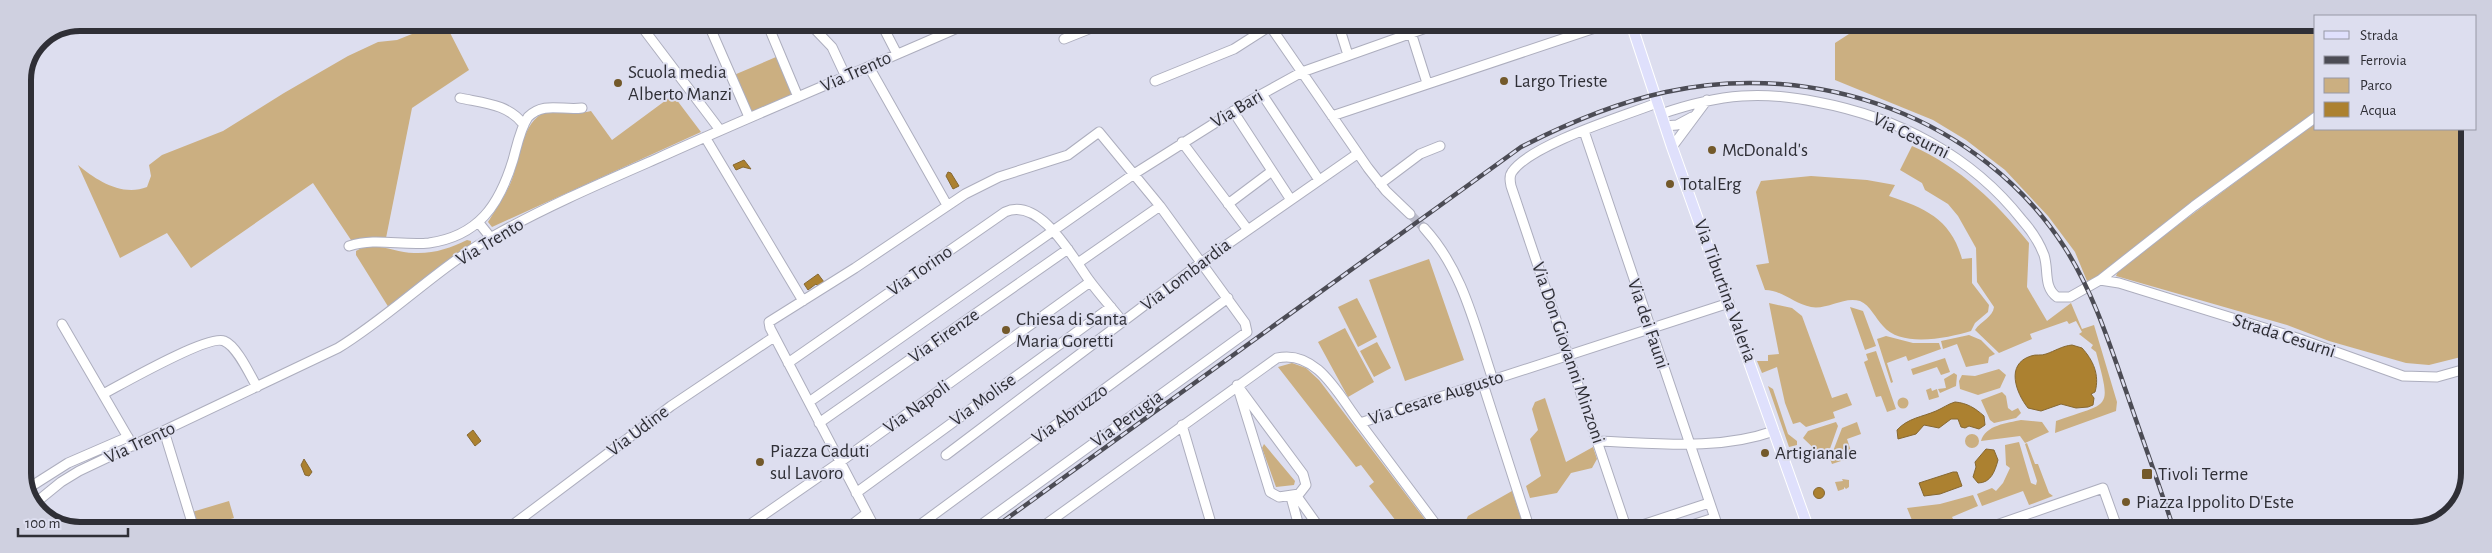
<svg xmlns="http://www.w3.org/2000/svg" width="2492" height="553" font-family="'Alegreya Sans',sans-serif">
  <style>
    .green { fill: #cbaf81 }
    .water { fill: #ac8130; stroke: #866832 }
    .lines { fill: none; stroke-linecap: round; stroke-linejoin: round }
    .minor-tunnel { stroke: #babbca; stroke-width: 9; stroke-dasharray: 9 4.5; stroke-linecap: butt }
    .minor-casing { stroke: #adaebe; stroke-width: 11 }
    .major-casing { stroke: #fff; stroke-width: 12 }
    .minor { stroke: #fff; stroke-width: 9 }
    .major { stroke: #dfe0fc; stroke-width: 10 }
    .rail-casing { stroke: #4c4c55; stroke-width: 4.5 }
    .rail { stroke: #dddeef; stroke-width: 2.5; stroke-dasharray: 8; stroke-linecap: butt }
    .poi-dot { fill: #73592a; stroke: #dddeef; stroke-width: 2 }
    .labels { text-anchor: middle; dominant-baseline: central; stroke-width: 4; stroke-linejoin: round; paint-order: stroke }
    .poi-label { font-size: 19px; fill: #2f2f36; stroke: #dddeef; text-anchor: start }
    .street-label { font-size: 19px; fill: #2f2f36; stroke: #dddeef }
    .rim { fill: none; stroke: #2f2f36; stroke-width: 6 }
  </style>
  <rect width="100%" height="100%" fill="#dddeef"/>
  <path class="green" d="M421,23H445L469,70L412,108L386,238L351,240L313,183L191,268L167,233L120,258L78,165C96,180 122,197 147,187L151,176L149,165L162,155L223,131L284,93L348,56L378,42L397,40L412,34Z
    M1866,23L2316,24V111L2098,276L2087,281L2075,252L2048,216L2005,170L1966,140L1933,120L1835,80V43Z
    M776,57L793,94L750,113L734,75Z
    M673,95L701,132L492,227L488,222C496,209 505,196 511,182C520,161 521,121 546,112C557,108 575,116 591,111L612,140Z
    M2316,122V129H2469V355L2429,365L2406,363L2329,341L2287,325L2116,276L2119,269Z
    M1912,146C1960,167 1997,203 2029,243L2027,287L2047,321L2071,303L2082,329L2094,325L2117,402L2116,411L2055,433L2056,421C2110,401 2112,412 2096,352L2091,348L2093,345L2079,334L2082,332L2076,321L2069,324L2067,321L2030,334L2032,339L1999,353L1975,330C1981,321 1993,317 1994,307L1977,282L1976,248L1958,216L1948,204L1925,190L1922,183L1900,170Z
    M1811,176L1867,180L1895,185L1889,196C1925,208 1951,219 1962,259L1972,258V283L1989,305L1988,312L1975,323L1971,331C1948,338 1901,348 1883,326C1876,319 1870,305 1860,301C1844,296 1827,310 1811,307C1794,304 1782,290 1765,290L1756,265L1769,263L1756,192L1761,181Z
    M467,240L471,241V246L389,308L356,255V251C374,240 395,253 414,253C434,254 450,248 467,240Z
    M1429,259L1464,360L1405,381L1369,280Z
    M1357,298L1377,337L1358,347L1338,307Z
    M1769,303L1792,308L1802,316L1832,398L1847,393L1852,405L1833,412L1835,418L1806,427L1800,422L1793,424L1785,403L1777,367L1762,373L1757,361H1768V355L1779,354Z
    M1850,307L1863,311L1876,346L1865,350Z
    M1345,328L1374,382L1348,397L1318,342Z
    M1969,335L1981,340L1995,354L1989,357L1988,363L1966,367L1957,344L1943,349L1941,341Z
    M1886,336L1913,343H1939L1941,349L1908,361L1906,356L1887,363L1893,382L1891,383L1877,339Z
    M1377,342L1391,368L1374,377L1360,351Z
    M1876,351L1896,409L1887,412L1881,396L1876,397L1864,362L1868,360L1866,354Z
    M1945,358L1950,372L1941,375L1937,367L1913,375L1911,369Z
    M1292,363L1306,368L1319,380L1433,530H1403L1369,486L1374,482L1361,465L1356,467L1278,367Z
    M1999,369L2006,375L2000,388L1978,395L1960,389L1959,381L1962,375L1975,376Z
    M1954,373L1957,375L1956,386L1940,393L1938,389L1946,388L1944,379Z
    M1768,386L1773,389L1788,434L1797,441V445L1789,447Z
    M1931,388L1932,391L1937,389L1939,397L1929,400L1926,390Z
    M2002,392L2006,396L2008,408L2012,411L2018,408L2021,413L2016,418L1994,423L1990,420L1981,400Z
    M1897.5 403a5.5 5.5 0 1 1 11 0a5.5 5.5 0 1 1-11 0Z
    M1545,398L1566,462L1593,447L1597,459L1592,468L1571,473L1557,493L1530,498L1526,486L1541,476L1530,439L1538,430L1532,409L1535,402Z
    M2021,420L2042,422L2049,432L2025,443L2020,436L1981,441C1985,425 2008,423 2021,420Z
    M1836,422L1838,426L1826,460L1803,438L1808,431Z
    M1857,422L1861,434L1847,439L1853,457L1832,464L1830,459L1842,428Z
    M1965 441a7 7 0 1 1 14 0a7 7 0 1 1-14 0Z
    M2019,442L2031,483L2036,485L2037,481L2025,444L2027,443L2035,464H2038L2049,493L2053,496L2029,505L2023,491L1982,506L1977,494L1992,488L1996,491L2003,483L2010,468L2006,465L2005,445Z
    M1264,444L1295,481L1294,485L1276,487L1262,448Z
    M1842,479L1849,480V487L1846,489L1844,487V489L1838,491L1835,482L1843,481Z
    M1512,491L1525,530H1461L1468,516Z
    M1973,495L1978,506L1952,517L1954,521L1959,520L1961,530H1916L1907,508L1940,504Z
    M229,501L234,518L197,529L192,512Z"/>
  <path class="water" d="M744,160L751,169L743,167L736,170L733,165Z
    M948,172L951,173L959,186L953,189L946,176Z
    M818,274L824,282L819,287L816,284L808,290L804,284Z
    M2072,345L2082,348C2093,360 2100,375 2095,392L2091,394L2094,398L2093,405L2088,407L2076,408L2061,404L2041,411L2028,408C2016,393 2005,364 2031,356C2036,354 2041,356 2046,354C2055,351 2062,346 2072,345Z
    M1955,402C1967,403 1975,408 1984,416L1985,425L1979,429L1969,426L1965,428L1961,427L1958,419H1951L1939,428L1924,425L1916,434L1898,439L1897,430C1908,418 1922,417 1936,411C1943,408 1948,404 1955,402Z
    M473,430L481,441L475,446L467,435Z
    M1986,449L1994,450L1998,460C1995,471 1991,483 1978,483L1973,477L1976,467L1975,462Z
    M304,459L312,472L309,476L305,475L301,465Z
    M1953,472H1957L1962,486L1940,494L1924,496L1919,483Z
    M1813.5 493a5.5 5.5 0 1 1 11 0a5.5 5.5 0 1 1-11 0Z"/>
  <g class="lines">
    <path class="minor-tunnel" d="M1410,214L1424,228"/>
    <g class="minor-casing">
      <path id="minor" d="M639,23L720,130
        M708,23L749,117
        M767,23L798,97
        M809,23L832,47L846,77
        M881,23L897,54
        M1268,23L1368,168L1386,191L1410,214
        M1338,23L1348,55
        M1408,23L1427,83
        M1064,39L1104,23
        M869,67L947,205
        M1155,81L1234,49L1270,26
        M1262,94L1319,180
        M460,98C483,103 509,104 524,125
        M1233,111L1291,200
        M1661,114C1687,105 1713,98 1742,96C1767,94 1792,97 1817,102C1897,117 1971,155 2022,220C2031,230 2039,242 2044,255C2049,270 2043,287 2057,297H2070L2100,280L2119,283L2297,338L2403,376L2437,377L2469,368
        M1332,116L1610,23
        M1665,126L1677,125L1692,117
        M1584,131L1719,530
        M705,137L803,301
        M1182,142L1248,230
        M1672,147L1707,100
        M1380,184L1420,154L1440,146
        M1228,204L1272,171
        M479,223L491,238
        M1424,228C1463,270 1475,327 1493,380
        M349,246C376,237 401,246 429,243C478,236 499,206 513,160C517,146 520,129 528,117C544,101 563,111 582,108
        M1078,263L1160,206
        M2100,280L2194,206L2316,117
        M62,324L133,446
        M788,363L1005,212C1040,196 1073,258 1089,280C1100,295 1112,308 1123,322
        M1483,384L1530,530
        M1237,385L1303,474L1306,485L1299,494L1279,497L1270,492Z
        M103,394C122,384 209,334 224,341C237,346 250,375 257,387
        M809,402L1134,174L1253,99L1302,72L1440,23
        M819,423L1068,249
        M1360,423L1440,530
        M1182,425L1213,530
        M164,431L194,529
        M1598,441C1656,443 1718,451 1774,431
        M946,455L1202,262L1357,154
        M27,489L68,463L128,437
        M856,493L1111,307
        M1296,495L1321,530
        M1291,497L1300,530
        M34,504L61,482L79,471L338,348C392,315 437,268 492,237C545,207 601,183 656,159C760,112 865,69 969,23
        M506,530L671,406L774,337
        M742,530L840,462L1090,282
        M845,530L867,513
        M876,530L770,328L769,322L855,268L965,194L999,177L1068,155L1099,132L1160,206L1245,323L1247,332L974,530
        M913,530L1228,298
        M1038,530L1277,358C1317,349 1339,396 1360,423L1729,303
        M1627,530L1511,186C1510,181 1509,176 1512,172C1531,144 1624,116 1657,103
        M1627,530L1709,503
        M1676,530L1714,518
        M1982,530L2103,488L2118,530"/>
    </g>
    <g class="major-casing">
      <path id="major" d="M1631,23L1672,147L1809,530"/>
    </g>
    <use href="#minor" class="minor"/>
    <use href="#major" class="major"/>
    <g class="rail-casing">
      <path id="rail" d="M991,530L1521,147C1568,123 1615,103 1666,92C1816,59 1981,117 2065,248C2093,292 2109,342 2126,391C2142,438 2159,484 2174,530"/>
    </g>
    <use href="#rail" class="rail"/>
  </g>
  <g class="poi-dot">
    <circle cx="1504" cy="81" r="5"/>
    <circle cx="618" cy="83" r="5"/>
    <circle cx="1712" cy="150" r="5"/>
    <circle cx="1670" cy="184" r="5"/>
    <circle cx="1006" cy="330" r="5"/>
    <circle cx="1765" cy="453" r="5"/>
    <circle cx="760" cy="462" r="5"/>
    <rect x="2141" y="468" width="12" height="12" rx="2.5"/>
    <circle cx="2126" cy="502" r="5"/>
  </g>
  <g class="labels">
    <g class="poi-label">
      <text x="628" y="72">Scuola media<tspan x="628" dy="22">Alberto Manzi</tspan></text>
      <text x="1514" y="81">Largo Trieste</text>
      <text x="1722" y="150">McDonald's</text>
      <text x="1680" y="184">TotalErg</text>
      <text x="1016" y="319">Chiesa di Santa<tspan x="1016" dy="22">Maria Goretti</tspan></text>
      <text x="770" y="451">Piazza Caduti<tspan x="770" dy="22">sul Lavoro</tspan></text>
      <text x="1775" y="453">Artigianale</text>
      <text x="2158" y="474">Tivoli Terme</text>
      <text x="2136" y="502">Piazza Ippolito D'Este</text>
    </g>
    <g class="street-label">
      <text transform="translate(856 72) rotate(-24)">Via Trento</text>
      <text transform="translate(1237 109) rotate(-31)">Via Bari</text>
      <text transform="translate(1911 136) rotate(26)">Via Cesurni</text>
      <text transform="translate(490 242) rotate(-31)">Via Trento</text>
      <text transform="translate(920 271) rotate(-35)">Via Torino</text>
      <text transform="translate(1186 275) rotate(-37)">Via Lombardia</text>
      <text transform="translate(1725 291) rotate(70)">Via Tiburtina Valeria</text>
      <text transform="translate(1648 324) rotate(71)">Via dei Fauni</text>
      <text transform="translate(944 336) rotate(-35)">Via Firenze</text>
      <text transform="translate(2284 336) rotate(18)">Strada Cesurni</text>
      <text transform="translate(1568 353) rotate(71)">Via Don Giovanni Minzoni</text>
      <text transform="translate(1436 398) rotate(-18)">Via Cesare Augusto</text>
      <text transform="translate(983 400) rotate(-36)">Via Molise</text>
      <text transform="translate(917 407) rotate(-36)">Via Napoli</text>
      <text transform="translate(1070 414) rotate(-36)">Via Abruzzo</text>
      <text transform="translate(1127 419) rotate(-36)">Via Perugia</text>
      <text transform="translate(638 431) rotate(-37)">Via Udine</text>
      <text transform="translate(140 443) rotate(-25)">Via Trento</text>
    </g>
  </g>
  <path d="M0 0H2492V553H0ZM80 31H2412A49 49 0 0 1 2461 80V473A49 49 0 0 1 2412 522H80A49 49 0 0 1 31 473V80A49 49 0 0 1 80 31Z" fill="#cfd0e0" fill-rule="evenodd"/>
  <path class="rim" d="M80 31H2412A49 49 0 0 1 2461 80V473A49 49 0 0 1 2412 522H80A49 49 0 0 1 31 473V80A49 49 0 0 1 80 31Z"/>
  <rect x="2314" y="15" width="162" height="115" fill="#dddeef" stroke="#9798a5"/>
  <rect x="2324" y="31" width="25" height="8" fill="#dfe0fc" stroke="#9798a5"/>
  <text x="2360" y="40" font-size="15" fill="#2f2f36">Strada</text>
  <rect x="2324" y="56" width="25" height="8" fill="#4c4c55" stroke="#9798a5"/>
  <text x="2360" y="65" font-size="15" fill="#2f2f36">Ferrovia</text>
  <rect x="2324" y="78" width="25" height="15" fill="#cbaf81" stroke="#9798a5"/>
  <text x="2360" y="90" font-size="15" fill="#2f2f36">Parco</text>
  <rect x="2324" y="102" width="25" height="15" fill="#ac8130" stroke="#9798a5"/>
  <text x="2360" y="115" font-size="15" fill="#2f2f36">Acqua</text>
  <path d="M18 528v8h110v-8" fill="none" stroke="#2f2f36" stroke-width="2.5"/>
  <text x="25" y="528" font-size="15" fill="#2f2f36" stroke="#dddeef" stroke-width="4" paint-order="stroke">100 m</text>
</svg>
